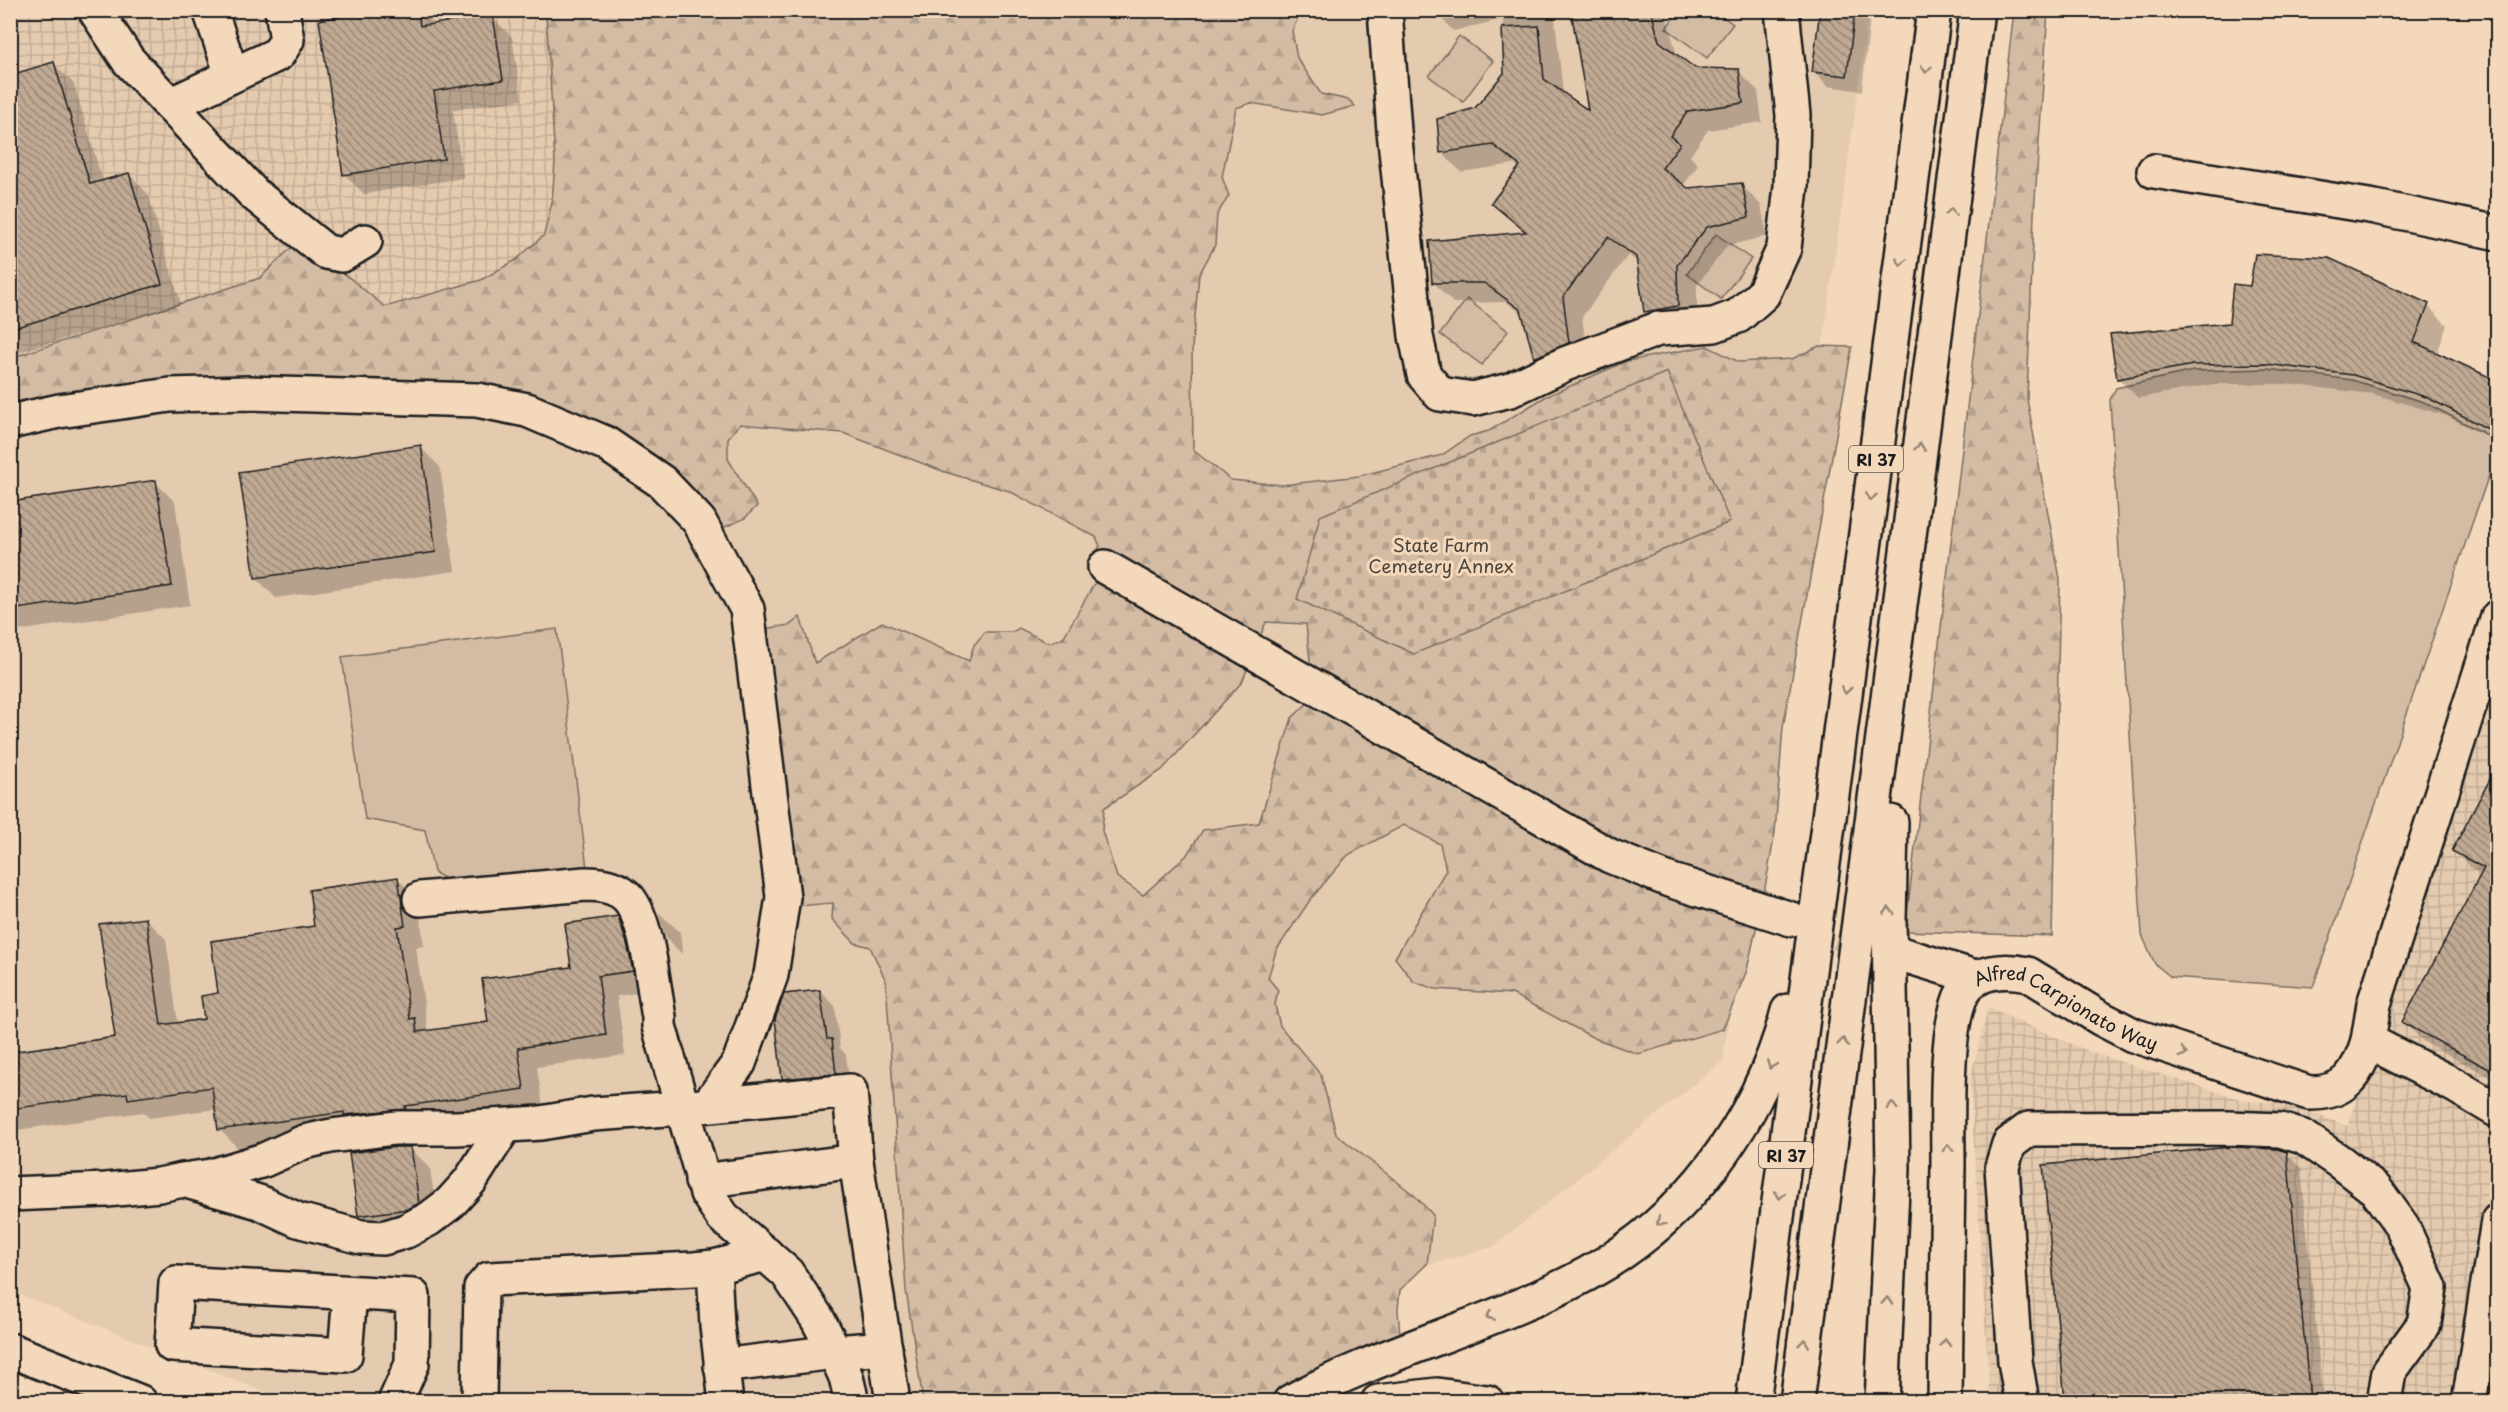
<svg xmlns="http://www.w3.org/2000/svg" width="2508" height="1412" font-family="'Playpen Sans',sans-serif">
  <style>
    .built { fill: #e4caaf }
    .industrial { fill: url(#industrial-grid) }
    .green { fill: #d4bca4; stroke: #786c60; stroke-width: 1.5 }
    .forest { fill: url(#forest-firs); stroke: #786c60; stroke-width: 1.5; fill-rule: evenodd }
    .cemetery { fill: url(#cemetery-stones); stroke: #786c60; stroke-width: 1.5 }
    .shadow { fill: #0003 }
    .building { fill: url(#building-back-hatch); stroke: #1c1c1c; stroke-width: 1.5 }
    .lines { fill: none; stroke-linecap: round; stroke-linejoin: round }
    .minor-tunnel { stroke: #c9b29b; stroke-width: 33; stroke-dasharray: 33 16; stroke-linecap: butt }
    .minor-casing { stroke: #1c1c1c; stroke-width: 38 }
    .major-casing { stroke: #1c1c1c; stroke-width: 38 }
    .highway-casing { stroke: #1c1c1c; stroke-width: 38 }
    .minor { stroke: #f4d8bb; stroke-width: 33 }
    .major { stroke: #f4d8bb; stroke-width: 33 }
    .highway { stroke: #f4d8bb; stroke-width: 33 }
    .oneway { stroke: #938373 }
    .labels { text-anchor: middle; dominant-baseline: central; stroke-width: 6; stroke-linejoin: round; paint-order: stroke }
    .shield { fill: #f4d8bb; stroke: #5d544c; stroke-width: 1.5 }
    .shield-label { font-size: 16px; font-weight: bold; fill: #1c1c1c }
    .park-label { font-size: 18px; fill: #4a443e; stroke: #f4d8bb }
    .street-label { font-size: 18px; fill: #1c1c1c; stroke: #f4d8bb }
  </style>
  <defs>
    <pattern id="industrial-grid" width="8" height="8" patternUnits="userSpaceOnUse" patternTransform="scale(1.5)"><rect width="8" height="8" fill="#e4caaf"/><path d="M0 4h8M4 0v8" fill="none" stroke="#c3ad96"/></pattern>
    <pattern id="forest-firs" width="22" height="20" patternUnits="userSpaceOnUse" patternTransform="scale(1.5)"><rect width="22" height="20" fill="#d4bca4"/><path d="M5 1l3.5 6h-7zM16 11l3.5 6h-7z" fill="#b5a18d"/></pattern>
    <pattern id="cemetery-stones" width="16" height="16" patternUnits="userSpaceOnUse" patternTransform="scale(1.5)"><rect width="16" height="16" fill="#d4bca4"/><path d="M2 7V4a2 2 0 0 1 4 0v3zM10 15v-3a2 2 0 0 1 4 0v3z" fill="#b5a18d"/></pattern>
    <pattern id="building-back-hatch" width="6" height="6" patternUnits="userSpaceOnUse" patternTransform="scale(1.5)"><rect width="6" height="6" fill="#bfa993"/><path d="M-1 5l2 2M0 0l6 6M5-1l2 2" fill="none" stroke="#9a8977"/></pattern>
  </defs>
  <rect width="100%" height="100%" fill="#f4d8bb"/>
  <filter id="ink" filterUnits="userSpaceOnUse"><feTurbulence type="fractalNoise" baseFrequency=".0167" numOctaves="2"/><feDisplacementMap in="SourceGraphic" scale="12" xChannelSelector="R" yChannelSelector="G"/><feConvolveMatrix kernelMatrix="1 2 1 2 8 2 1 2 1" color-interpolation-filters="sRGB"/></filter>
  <g filter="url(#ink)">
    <path class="built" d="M10,11H1869L1723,1061L1493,1247L1318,1295L1156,1401H287L11,1291Z"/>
    <path class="industrial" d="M11,11H547L555,162L552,202L544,235L516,260L481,280L385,307L301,239L260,278L11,357Z
      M2497,688V1401H1990L1970,1080L1988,1008L2093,1053L2247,1101L2285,1103L2347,1126Z"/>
    <path class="green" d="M1679,11H1715L1733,24L1707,58L1666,28Z
      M1459,36L1493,61L1463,102L1429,76Z
      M1716,234L1751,259L1721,299L1687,274Z
      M1467,299L1508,331L1482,365L1440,334Z
      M2267,369L2352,380L2424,402L2497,440V451L2313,987L2171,977L2155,964L2142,935L2110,400L2116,388L2193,371Z
      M557,629L587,868L456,886L434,872L425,830L365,819L342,657Z"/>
    <path class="forest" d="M546,10L1301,11L1292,31L1297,58L1321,94L1349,100L1355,106L1322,115L1251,103L1236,108L1222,177L1229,196L1217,214L1215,245L1199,275L1192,347L1193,450L1231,480L1282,485L1359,476L1442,455L1470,436L1489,431L1545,397L1627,361L1707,346L1739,362L1792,359L1819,346L1852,347L1783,727L1775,833L1764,893L1747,970L1723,1029L1638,1054L1594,1038L1512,994L1436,989L1414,982L1395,958L1446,870L1440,844L1404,825L1348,855L1310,900L1276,951L1268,978L1278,990L1275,1005L1280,1026L1321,1075L1336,1134L1414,1195L1433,1215L1427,1264L1400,1290L1398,1309L1401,1350L1291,1402L923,1401L906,1290L886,981L870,947L855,943L832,919L833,903L785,907L744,632L790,625L800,617L815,663L882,622L969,661L974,645L985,632H1012L1019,628L1048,643L1063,638L1097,579L1091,560L1100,546L1096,537L1009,491L945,472L843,433L740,424L728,438V459L757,506L745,518L707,535L689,514L535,413L361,396L11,423L10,358L260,278L301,238L385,307L481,280L516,260L544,235L552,202L555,162ZM1266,622L1306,624L1314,697L1292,718L1259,823L1203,830L1186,856L1143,895L1117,877L1102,831L1104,808L1162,770L1242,682Z
      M2014,11H2048L2034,214L2027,399L2060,579L2052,936L1905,931Z"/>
    <path class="cemetery" d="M1667,372L1730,522L1414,654L1297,599L1320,516Z"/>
    <path class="shadow" d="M391,10H421L436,26L492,17L512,37L522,100L453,110L463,178L364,194L344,174Z
      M1434,10H1554L1563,94L1590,113L1573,10H1665L1677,56L1694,69L1738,71L1758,91L1762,122L1708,130L1690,156L1698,165L1683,186L1688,189L1741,185L1761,205L1767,236L1727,246L1697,285V326L1665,331L1646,312L1639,263L1628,255L1582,317L1588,362L1555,377L1535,357L1524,315L1506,302L1453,303L1434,283L1527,234L1493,202L1520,169L1514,164L1461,172L1441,152L1506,74L1503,19L1453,31Z
      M1821,10H1871L1862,91L1828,86L1813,71Z
      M54,64L74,84L103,182L129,174L148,194L181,304L10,355V77Z
      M2428,306L2447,325L2437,354L2498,382L2497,442L2447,416L2373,394L2286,384H2214L2138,398L2118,378Z
      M420,447L440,467L455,571L276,598L256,578Z
      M155,482L175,502L190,605L10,632V504Z
      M2498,767V1081L2424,1042L2404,1022L2482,875L2473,870L2454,850Z
      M398,879L418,899L424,946L416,947L428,1032L490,1024L572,968L617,918L637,938L652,991L617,996L625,1055L537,1067L543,1108L239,1149L219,1129L216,1109L149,1118L143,1112L10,1131V1054L117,1039L146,919L166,939L178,1024L206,1020L220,994L316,927Z
      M658,912L680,932L683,955L666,938Z
      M820,991L835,1006L840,1048L846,1055L850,1088L799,1093L784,1078Z
      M410,1148L430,1168L438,1223L379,1235L360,1215Z
      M2286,1153L2301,1168L2323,1402H2066L2044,1166Z"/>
    <path class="building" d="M381,10H418L420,26L493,15L503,80L434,91L444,159L343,175L319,20Z
      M1571,10H1651L1659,41L1695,68L1739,69L1743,103L1688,111L1670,136L1680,144L1662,168L1688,188L1742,183L1749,217L1707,227L1677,265L1678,306L1644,312L1636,257L1608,237L1563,297L1569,343L1534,358L1521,310L1484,283H1432L1429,241L1526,232L1491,203L1520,166L1493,145L1440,153L1437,119L1475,108L1504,73L1502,28L1539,26L1544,79L1588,110Z
      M1820,10H1855L1847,76L1812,72Z
      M54,62L90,184L129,173L162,284L10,329V75Z
      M2255,254L2329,258L2429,304L2414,342L2498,381V434L2426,397L2353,375L2266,364L2193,365L2117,379L2110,334L2229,323L2233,284L2250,286Z
      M421,445L436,552L255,578L239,472Z
      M156,480L172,586L10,610V502Z
      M2498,764V1074L2402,1022L2484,868L2452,851Z
      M398,877L405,926L397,927L410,1019L415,1018L417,1032L488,1022L482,979L571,967L565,924L618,916L627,943L633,971L598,976L606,1035L518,1048L524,1089L405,1106L406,1109L344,1115V1112L218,1130L212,1087L128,1099L127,1093L10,1109V1052L115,1037L99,924L146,918L161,1025L204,1019L201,996L218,993L211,941L314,926L309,890Z
      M820,990L827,1039H832L836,1074L782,1079L775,1019L784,994Z
      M396,1147H411L419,1203L408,1209L358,1216L349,1153Z
      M2231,1147L2277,1149L2287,1152L2310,1401H2065L2043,1165Z"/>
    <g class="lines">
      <path class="minor-tunnel" d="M1791,919L1884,948"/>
      <g class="minor-casing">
        <g id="minor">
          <path d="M95,10L128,60L254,194L326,252L342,255L365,241"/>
          <path d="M210,10L232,75"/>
          <path d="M1385,10L1394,131L1416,336L1424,375L1440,394L1473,399L1510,390L1565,364L1658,329L1714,325L1738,316L1763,294L1784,248L1791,187L1793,115L1782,10"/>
          <path d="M170,105L278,54L287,40L282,10"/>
          <path d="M2154,171L2375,207L2498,233"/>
          <path d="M10,422L59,411L170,395L248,393L477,400L527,410L605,443L662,482L699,521L747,609L783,897L771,975L739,1063L708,1105"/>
          <path d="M1105,567L1610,856L1669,880L1791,919"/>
          <path d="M2498,617L2374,1004L2368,1041L2454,1085L2498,1111"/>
          <path d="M420,899L585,884C600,884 619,887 629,899C648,923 653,985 659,1017V1026L707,1193L723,1217L787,1273L817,1318L835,1352L846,1377L852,1402"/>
          <path d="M1904,955L1978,978"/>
          <path d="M183,1180L211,1176L264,1160L304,1142L331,1136L395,1128H456L541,1123L593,1114L682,1108L850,1091L856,1161L893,1402"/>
          <path d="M702,1181L856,1161"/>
          <path d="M10,1194L106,1190L159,1185L183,1180L259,1202L298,1220L361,1237L383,1238L406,1231L429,1219L450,1203L470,1181L505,1126"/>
          <path d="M714,1267L717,1326L726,1402"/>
          <path d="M350,1293L345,1355L172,1345L176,1283L413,1296L412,1364L395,1402"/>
          <path d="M721,1366L835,1352L885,1348"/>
          <path d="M479,1402L481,1288L489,1279L694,1269L714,1267L766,1254"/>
          <path id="s1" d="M1945,1402C1946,1322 1947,1243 1948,1164C1948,1124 1944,1026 1963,992C1975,970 2006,969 2028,974L2100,1018L2133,1035L2309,1093C2346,1094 2358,1073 2368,1041"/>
          <path d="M2022,1402L2015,1361L2002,1167L2009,1144L2029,1129L2228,1128L2280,1130L2303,1137L2340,1162L2376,1190L2402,1226L2430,1288L2424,1324L2389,1372L2384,1402"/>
          <path d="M2469,1402L2498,1221"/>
        </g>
      </g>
      <g class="major-casing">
        <path id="major" d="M10,1350L140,1402"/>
      </g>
      <g class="highway-casing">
        <path id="highway" d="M1290,1402C1384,1350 1492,1325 1587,1274C1688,1219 1759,1121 1788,1011
          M1378,1402L1437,1395L1487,1402
          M1753,1402L1934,10
          M1797,1402L1977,10
          M1882,1402L1893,1169L1889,921L1891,822"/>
      </g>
      <use href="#minor" class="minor"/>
      <use href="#major" class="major"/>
      <use href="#highway" class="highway"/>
    </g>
    <defs><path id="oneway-chevron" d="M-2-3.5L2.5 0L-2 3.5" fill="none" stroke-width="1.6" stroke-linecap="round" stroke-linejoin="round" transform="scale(1.5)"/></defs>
    <g class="oneway">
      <use href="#oneway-chevron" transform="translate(1926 69) rotate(97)"/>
      <use href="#oneway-chevron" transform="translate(1951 212) rotate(-83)"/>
      <use href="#oneway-chevron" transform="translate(1901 262) rotate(97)"/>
      <use href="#oneway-chevron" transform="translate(1920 447) rotate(-83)"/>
      <use href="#oneway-chevron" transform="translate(1871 497) rotate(97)"/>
      <use href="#oneway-chevron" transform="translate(1846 690) rotate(97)"/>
      <use href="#oneway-chevron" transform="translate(1889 911) rotate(-90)"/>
      <use href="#oneway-chevron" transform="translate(1843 1042) rotate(-83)"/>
      <use href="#oneway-chevron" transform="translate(2183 1053) rotate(18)"/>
      <use href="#oneway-chevron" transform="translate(1771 1065) rotate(111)"/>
      <use href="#oneway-chevron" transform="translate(1892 1106) rotate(-91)"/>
      <use href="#oneway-chevron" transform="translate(1948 1148) rotate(-91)"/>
      <use href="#oneway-chevron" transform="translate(1780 1195) rotate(97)"/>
      <use href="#oneway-chevron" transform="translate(1660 1222) rotate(140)"/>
      <use href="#oneway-chevron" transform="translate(1887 1301) rotate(-87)"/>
      <use href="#oneway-chevron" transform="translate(1490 1316) rotate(158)"/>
      <use href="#oneway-chevron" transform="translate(1804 1343) rotate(-83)"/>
      <use href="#oneway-chevron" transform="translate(1945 1343) rotate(-89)"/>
    </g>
  </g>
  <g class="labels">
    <g class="shield">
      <rect x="1849" y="446" width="54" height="26" rx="4.5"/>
      <rect x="1759" y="1142" width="54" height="26" rx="4.5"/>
    </g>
    <g class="shield-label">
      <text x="1876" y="459">RI 37</text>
      <text x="1786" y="1155">RI 37</text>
    </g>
    <g class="park-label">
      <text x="1441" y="544">State Farm<tspan x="1441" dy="21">Cemetery Annex</tspan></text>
    </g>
    <g class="street-label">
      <text stroke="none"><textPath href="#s1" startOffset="530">Alfred Carpionato Way</textPath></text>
    </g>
  </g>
  <rect width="2508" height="1412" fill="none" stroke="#f4d8bb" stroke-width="36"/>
  <rect x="18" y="18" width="2472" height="1376" fill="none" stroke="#1c1c1c" stroke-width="2" filter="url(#ink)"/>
</svg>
